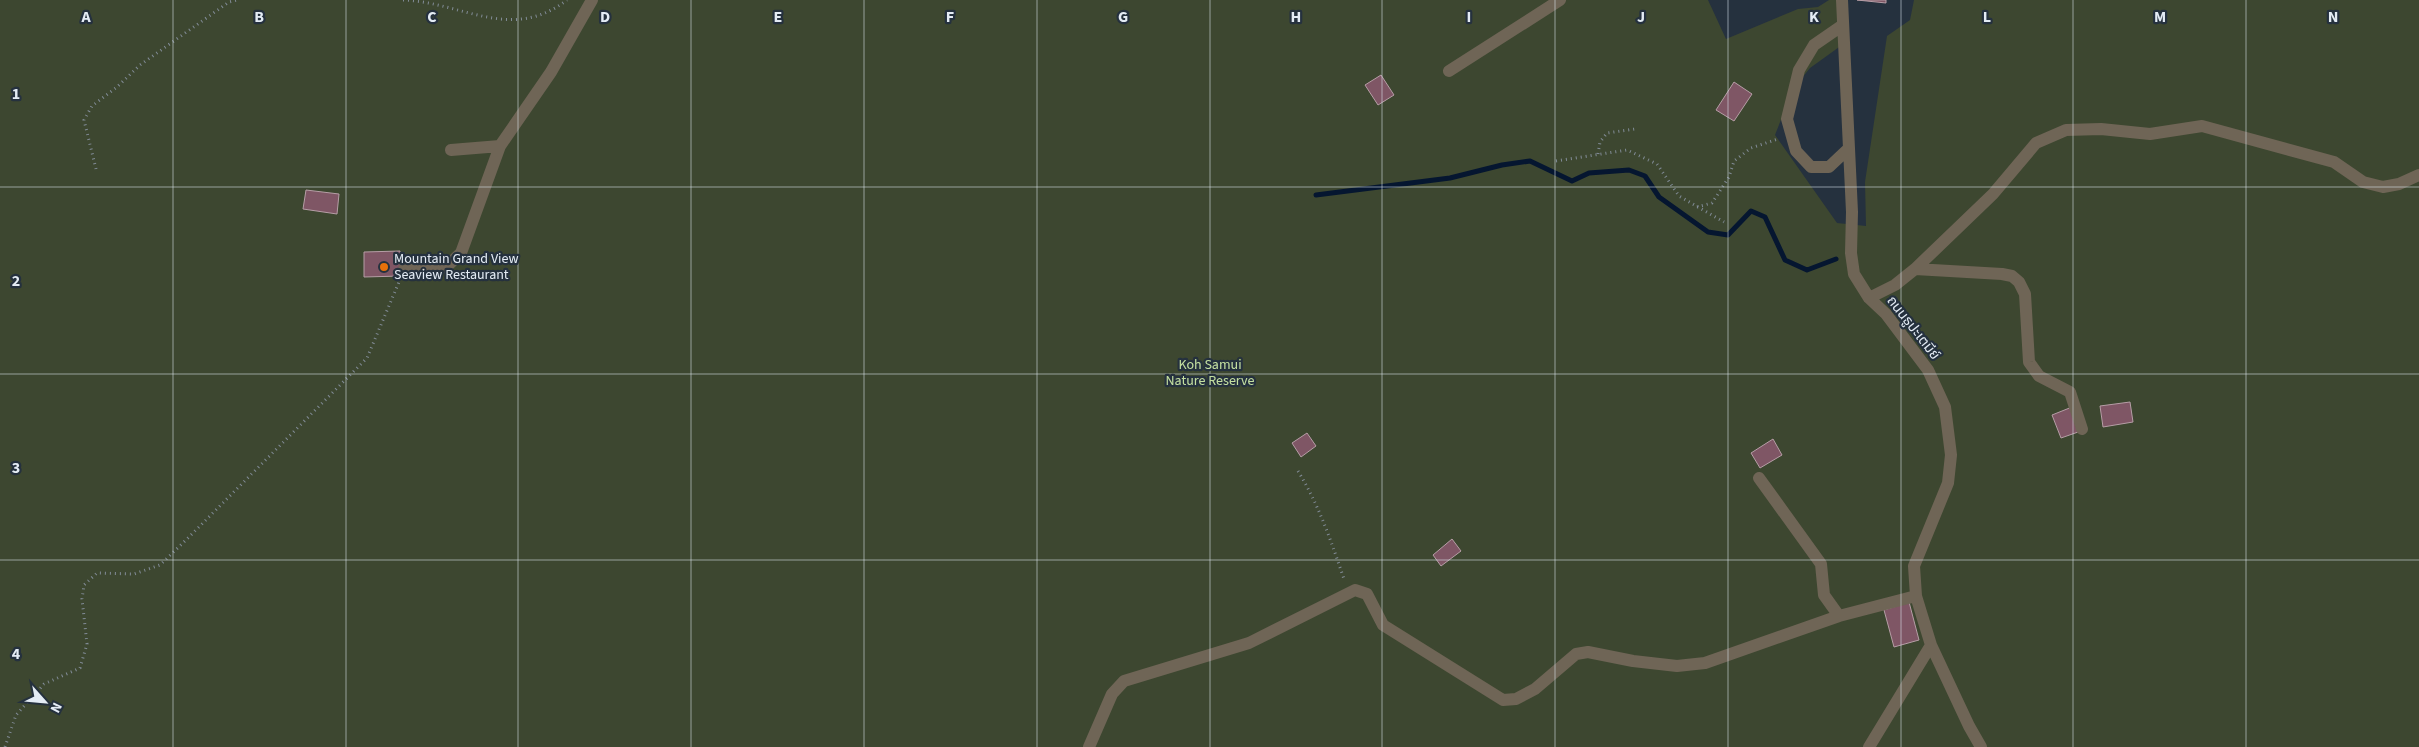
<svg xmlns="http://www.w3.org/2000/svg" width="2419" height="747" font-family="'Source Sans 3','Noto Sans Thai',sans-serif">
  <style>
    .green { fill: #3d4730 }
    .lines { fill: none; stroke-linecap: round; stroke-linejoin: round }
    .stream { stroke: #051630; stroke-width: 5 }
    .building { fill: #7f5665; stroke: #b69ea6 }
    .path { stroke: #828c97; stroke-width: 3; stroke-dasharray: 1 4; stroke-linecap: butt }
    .minor { stroke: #6f6556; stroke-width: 12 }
    .grid { fill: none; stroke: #e4ecf5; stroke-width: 1; stroke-opacity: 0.55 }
    .food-dot { fill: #e8710a; stroke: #25313e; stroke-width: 2 }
    .labels { text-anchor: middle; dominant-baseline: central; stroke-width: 4.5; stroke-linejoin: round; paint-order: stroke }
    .poi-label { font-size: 14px; fill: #e4ecf5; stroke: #25313e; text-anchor: start }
    .street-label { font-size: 14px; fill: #e4ecf5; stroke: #25313e }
    .park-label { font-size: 14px; fill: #c5e0a1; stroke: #25313e }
    .grid-label { font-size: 16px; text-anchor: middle; font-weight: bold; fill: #e4ecf5; stroke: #25313e; stroke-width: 4.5; stroke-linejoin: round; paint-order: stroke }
  </style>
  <rect width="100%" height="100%" fill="#25313e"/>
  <path class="green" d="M0,0H1708L1726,39L1798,9L1818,7L1829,0H1840L1842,45L1810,68L1793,89L1775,135L1837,223L1866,226L1865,182L1887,36L1910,20L1914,0H2419V747H0Z"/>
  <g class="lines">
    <path class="stream" d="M1316,195L1450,178L1502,165L1530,161L1572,181L1589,173L1629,170L1645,176L1659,197L1708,232L1728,235L1751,211L1765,217L1785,260L1807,270L1836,259"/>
  </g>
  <path class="building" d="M1857,0H1886V3Z
    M1381,75L1394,95L1378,105L1365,85Z
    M1734,82L1752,94L1734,121L1716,110Z
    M306,190L339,194L337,214L303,209Z
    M400,251L401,276L364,277V252Z
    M2130,402L2133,422L2103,427L2100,406Z
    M2072,407L2081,431L2061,438L2052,415Z
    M1307,433L1316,446L1301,457L1292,443Z
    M1773,439L1782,455L1760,468L1751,453Z
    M1452,539L1461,551L1441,566L1433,555Z
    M1909,602L1919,640L1894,647L1884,610Z"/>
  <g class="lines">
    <path class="path" d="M403,0C462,2 511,43 567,0
      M1598,154L1600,142L1607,133L1635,129
      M1556,161L1627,150L1657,164L1679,196L1724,222
      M96,169L84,120L92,106L117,87L140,65L229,2L237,0
      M1697,207L1712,203L1729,177L1734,161L1751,148L1778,139
      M1298,471C1319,505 1331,541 1344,579
      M5,747L16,715L44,684L80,668L87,644L82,599L84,585L97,573L134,574L160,565L187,539L367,358L399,282"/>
    <path class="minor" d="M1842,0L1852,212L1851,253L1854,274L1869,298L1886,314L1928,370L1945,407L1951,455L1948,483L1914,566L1916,596L1931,645L1969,726L1981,747
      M1843,25L1814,45L1799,70L1787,119L1796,151L1811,167H1829L1847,150
      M1449,71L1560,0
      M451,150L500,146
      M404,269L430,271L446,267L461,253L500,146L551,72L592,0
      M1915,269L2002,274L2012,276L2019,282L2025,294L2029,362L2039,376L2070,392L2082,429
      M1869,298L1895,285L1915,269L1993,194L2036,143L2066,130L2101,129L2150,134L2202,126L2334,162L2363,182L2383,187L2399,184L2419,175
      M1759,478L1821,564L1824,595L1839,616
      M1089,747L1112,694L1124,681L1249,643L1355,590L1367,594L1383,625L1503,700L1516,699L1535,689L1576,654L1588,652L1633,661L1677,666L1705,663L1839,616L1916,596
      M1869,747L1931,645"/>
  </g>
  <path class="grid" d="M173,0V747M346,0V747M518,0V747M691,0V747M864,0V747M1037,0V747M1210,0V747M1382,0V747M1555,0V747M1728,0V747M1901,0V747M2073,0V747M2246,0V747M0,187H2419M0,374H2419M0,560H2419"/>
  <circle class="food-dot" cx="384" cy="267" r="5"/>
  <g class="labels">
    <g class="poi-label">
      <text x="394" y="259">Mountain Grand View<tspan x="394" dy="16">Seaview Restaurant</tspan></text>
    </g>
    <g class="street-label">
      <text transform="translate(1913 328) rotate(52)">ถนนธูปะเตมีย์</text>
    </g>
    <g class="park-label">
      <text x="1210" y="365">Koh Samui<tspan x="1210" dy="16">Nature Reserve</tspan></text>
    </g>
  </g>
  <g class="grid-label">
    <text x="86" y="22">A</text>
    <text x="259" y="22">B</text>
    <text x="432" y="22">C</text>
    <text x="605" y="22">D</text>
    <text x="778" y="22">E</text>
    <text x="950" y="22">F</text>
    <text x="1123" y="22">G</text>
    <text x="1296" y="22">H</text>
    <text x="1469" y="22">I</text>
    <text x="1641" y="22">J</text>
    <text x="1814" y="22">K</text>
    <text x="1987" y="22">L</text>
    <text x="2160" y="22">M</text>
    <text x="2333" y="22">N</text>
    <text x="16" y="99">1</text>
    <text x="16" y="286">2</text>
    <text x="16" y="473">3</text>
    <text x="16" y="659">4</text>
  </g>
  <g transform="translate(45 702) rotate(117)" stroke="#25313e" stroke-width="4" paint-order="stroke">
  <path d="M0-4L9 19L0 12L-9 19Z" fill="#e4ecf5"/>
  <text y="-8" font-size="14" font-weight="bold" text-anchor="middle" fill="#e4ecf5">N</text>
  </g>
</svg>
